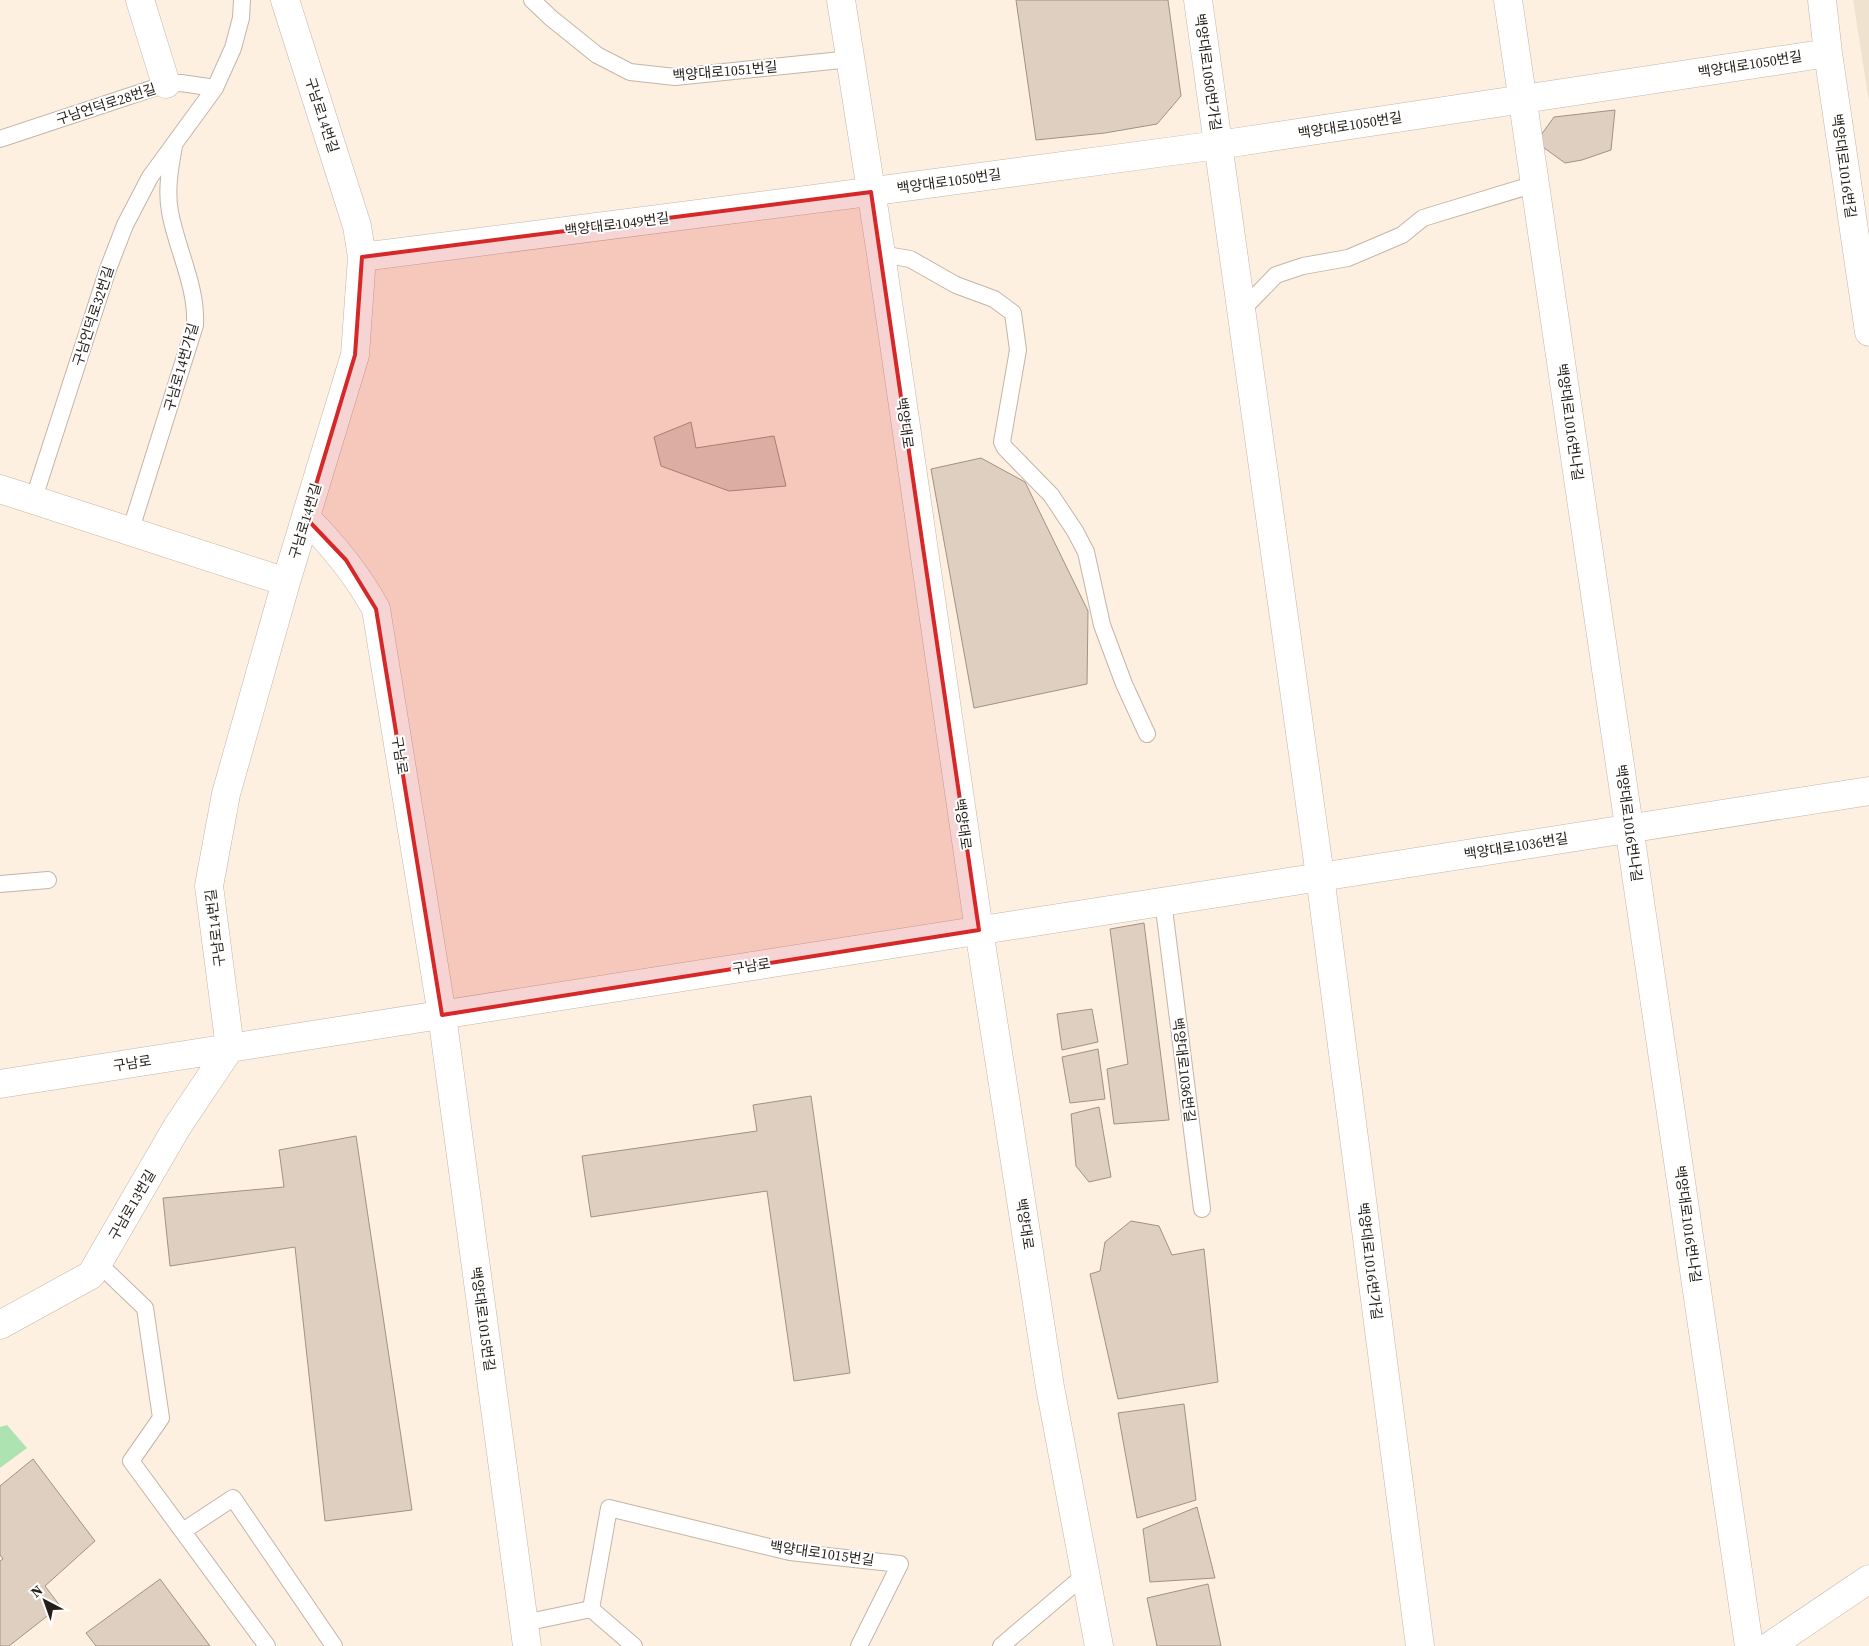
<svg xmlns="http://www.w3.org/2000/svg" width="1869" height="1646" font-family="'Source Serif 4','Noto Sans KR',serif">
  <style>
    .education { fill: #efe3cf }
    .green { fill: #ade2b1 }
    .building { fill: #decfc1; stroke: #9f9285 }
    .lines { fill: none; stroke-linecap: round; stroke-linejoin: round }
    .lane-casing { stroke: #c3b5a7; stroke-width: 18 }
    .street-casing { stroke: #c3b5a7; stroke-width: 29 }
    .secondary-casing { stroke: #c3b5a7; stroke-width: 29 }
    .lane { stroke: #fff; stroke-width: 16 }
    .street { stroke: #fff; stroke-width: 28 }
    .secondary { stroke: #fff; stroke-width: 28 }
    .marked { fill: #d62828; fill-opacity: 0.2; stroke: #d62828; stroke-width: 4; stroke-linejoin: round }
    .labels { text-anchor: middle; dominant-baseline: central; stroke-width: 4; stroke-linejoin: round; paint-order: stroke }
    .street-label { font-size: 14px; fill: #231e19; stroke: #fff }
  </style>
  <rect width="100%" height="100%" fill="#fef0e1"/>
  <path class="education" d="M1853,0H1869V102Z"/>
  <path class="green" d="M7,1425L27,1448L0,1468V1427Z"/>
  <path class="building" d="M1016,0H1168L1181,96L1157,124L1105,133L1036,140Z
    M1615,110L1611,150L1582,160L1565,163L1536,142L1554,117Z
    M691,422L696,448L774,436L786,486L729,491L661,466L654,437Z
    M981,458L1025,482L1088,611L1087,684L974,708L931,469Z
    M1144,923L1169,1120L1114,1124L1107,1069L1128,1064L1110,929Z
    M1092,1009L1098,1042L1062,1050L1057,1014Z
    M1098,1049L1105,1099L1070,1103L1062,1057Z
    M811,1096L850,1373L794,1381L767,1191L591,1217L582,1156L757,1131L753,1105Z
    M1099,1107L1111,1177L1089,1182L1076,1166L1071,1114Z
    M356,1136L412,1510L325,1521L295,1247L170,1266L163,1198L284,1187L279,1150Z
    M1131,1221L1159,1226L1172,1255L1204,1249L1218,1382L1118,1399L1090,1274L1100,1271L1105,1242Z
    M1184,1404L1196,1500L1137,1518L1118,1413Z
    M33,1459L95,1541L45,1586L60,1606L9,1646H0V1561L3,1559L0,1555V1486Z
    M1197,1507L1215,1578L1150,1582L1143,1529Z
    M160,1579L210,1646H96L86,1633Z
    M1208,1584L1221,1646H1157L1147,1598Z"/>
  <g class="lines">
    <g class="lane-casing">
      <path id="lane" d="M532,0L551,18L597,55L630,72L675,77L851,59
        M0,139L166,84L181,83L215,88
        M881,254L910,259L956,285L994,299L1013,313L1018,350L1002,442L1005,448L1051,495L1075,531L1086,552L1102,625L1124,684L1147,734
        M1241,311L1276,275L1303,266L1348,258L1402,235L1423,218L1535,184
        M33,501L108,269L125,225L150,177L215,88L233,48L241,18L242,0
        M130,532L195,325C197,286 177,250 170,212C166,190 170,168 174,146
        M0,884L48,880
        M1163,901L1202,1209
        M98,1263L145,1308L161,1418L131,1461L267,1646
        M183,1531L233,1498L334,1646
        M591,1609L609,1508L790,1552L900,1564L859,1646
        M591,1609L634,1646
        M524,1623L591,1609
        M1001,1646L1086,1574"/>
    </g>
    <g class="street-casing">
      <path id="street" d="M140,0L166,84
        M1198,0L1320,876L1420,1646
        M1508,0L1749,1646
        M1822,0L1828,53L1869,332
        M362,257L845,195L1218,145L1828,53
        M0,489L286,582
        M306,518C334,546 357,574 376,609L442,1015L527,1646
        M0,1084L1869,791
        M0,1325L91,1275L177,1127L230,1048L209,886L226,794L286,582L355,355L362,257L357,226L285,0
        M1770,1646L1869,1579"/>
    </g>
    <g class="secondary-casing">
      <path id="secondary" d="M841,0L881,254L979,930L1050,1387L1099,1646"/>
    </g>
    <use href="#lane" class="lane"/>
    <use href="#street" class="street"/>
    <use href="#secondary" class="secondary"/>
  </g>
  <path class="marked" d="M871,192L979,930L442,1015L376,609L346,560L306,518L355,355L362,257Z"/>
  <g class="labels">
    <g class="street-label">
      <text transform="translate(1750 64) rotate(-9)">백양대로1050번길</text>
      <text transform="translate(725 71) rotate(-5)">백양대로1051번길</text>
      <text transform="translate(1208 72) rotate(82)">백양대로1050번가길</text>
      <text transform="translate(106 104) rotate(-18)">구남언덕로28번길</text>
      <text transform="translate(322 115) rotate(72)">구남로14번길</text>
      <text transform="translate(1350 125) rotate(-9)">백양대로1050번길</text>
      <text transform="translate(1844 166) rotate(82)">백양대로1016번길</text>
      <text transform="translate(949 181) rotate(-8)">백양대로1050번길</text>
      <text transform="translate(617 224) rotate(-7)">백양대로1049번길</text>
      <text transform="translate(93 316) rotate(-72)">구남언덕로32번길</text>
      <text transform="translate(181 367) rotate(-74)">구남로14번가길</text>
      <text transform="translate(1570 422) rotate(82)">백양대로1016번나길</text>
      <text transform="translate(905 423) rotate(82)">백양대로</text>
      <text transform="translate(305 521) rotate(-73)">구남로14번길</text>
      <text transform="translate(400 755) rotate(81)">구남로</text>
      <text transform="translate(1629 823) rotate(82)">백양대로1016번나길</text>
      <text transform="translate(963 824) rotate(82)">백양대로</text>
      <text transform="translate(1516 846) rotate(-9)">백양대로1036번길</text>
      <text transform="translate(215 928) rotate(-97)">구남로14번길</text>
      <text transform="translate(751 966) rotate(-9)">구남로</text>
      <text transform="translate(132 1063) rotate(-9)">구남로</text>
      <text transform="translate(1184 1070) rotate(83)">백양대로1036번길</text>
      <text transform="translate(132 1205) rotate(-60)">구남로13번길</text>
      <text transform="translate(1025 1224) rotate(81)">백양대로</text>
      <text transform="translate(1688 1224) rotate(82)">백양대로1016번나길</text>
      <text transform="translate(1370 1261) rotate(83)">백양대로1016번가길</text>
      <text transform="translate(483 1319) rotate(82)">백양대로1015번길</text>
      <text transform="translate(822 1553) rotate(8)">백양대로1015번길</text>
    </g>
  </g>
  <g transform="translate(45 1601) rotate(319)" stroke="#ffffff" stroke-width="4" paint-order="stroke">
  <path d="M0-4L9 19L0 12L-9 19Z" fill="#231e19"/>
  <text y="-8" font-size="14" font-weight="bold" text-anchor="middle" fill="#231e19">N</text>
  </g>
</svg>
